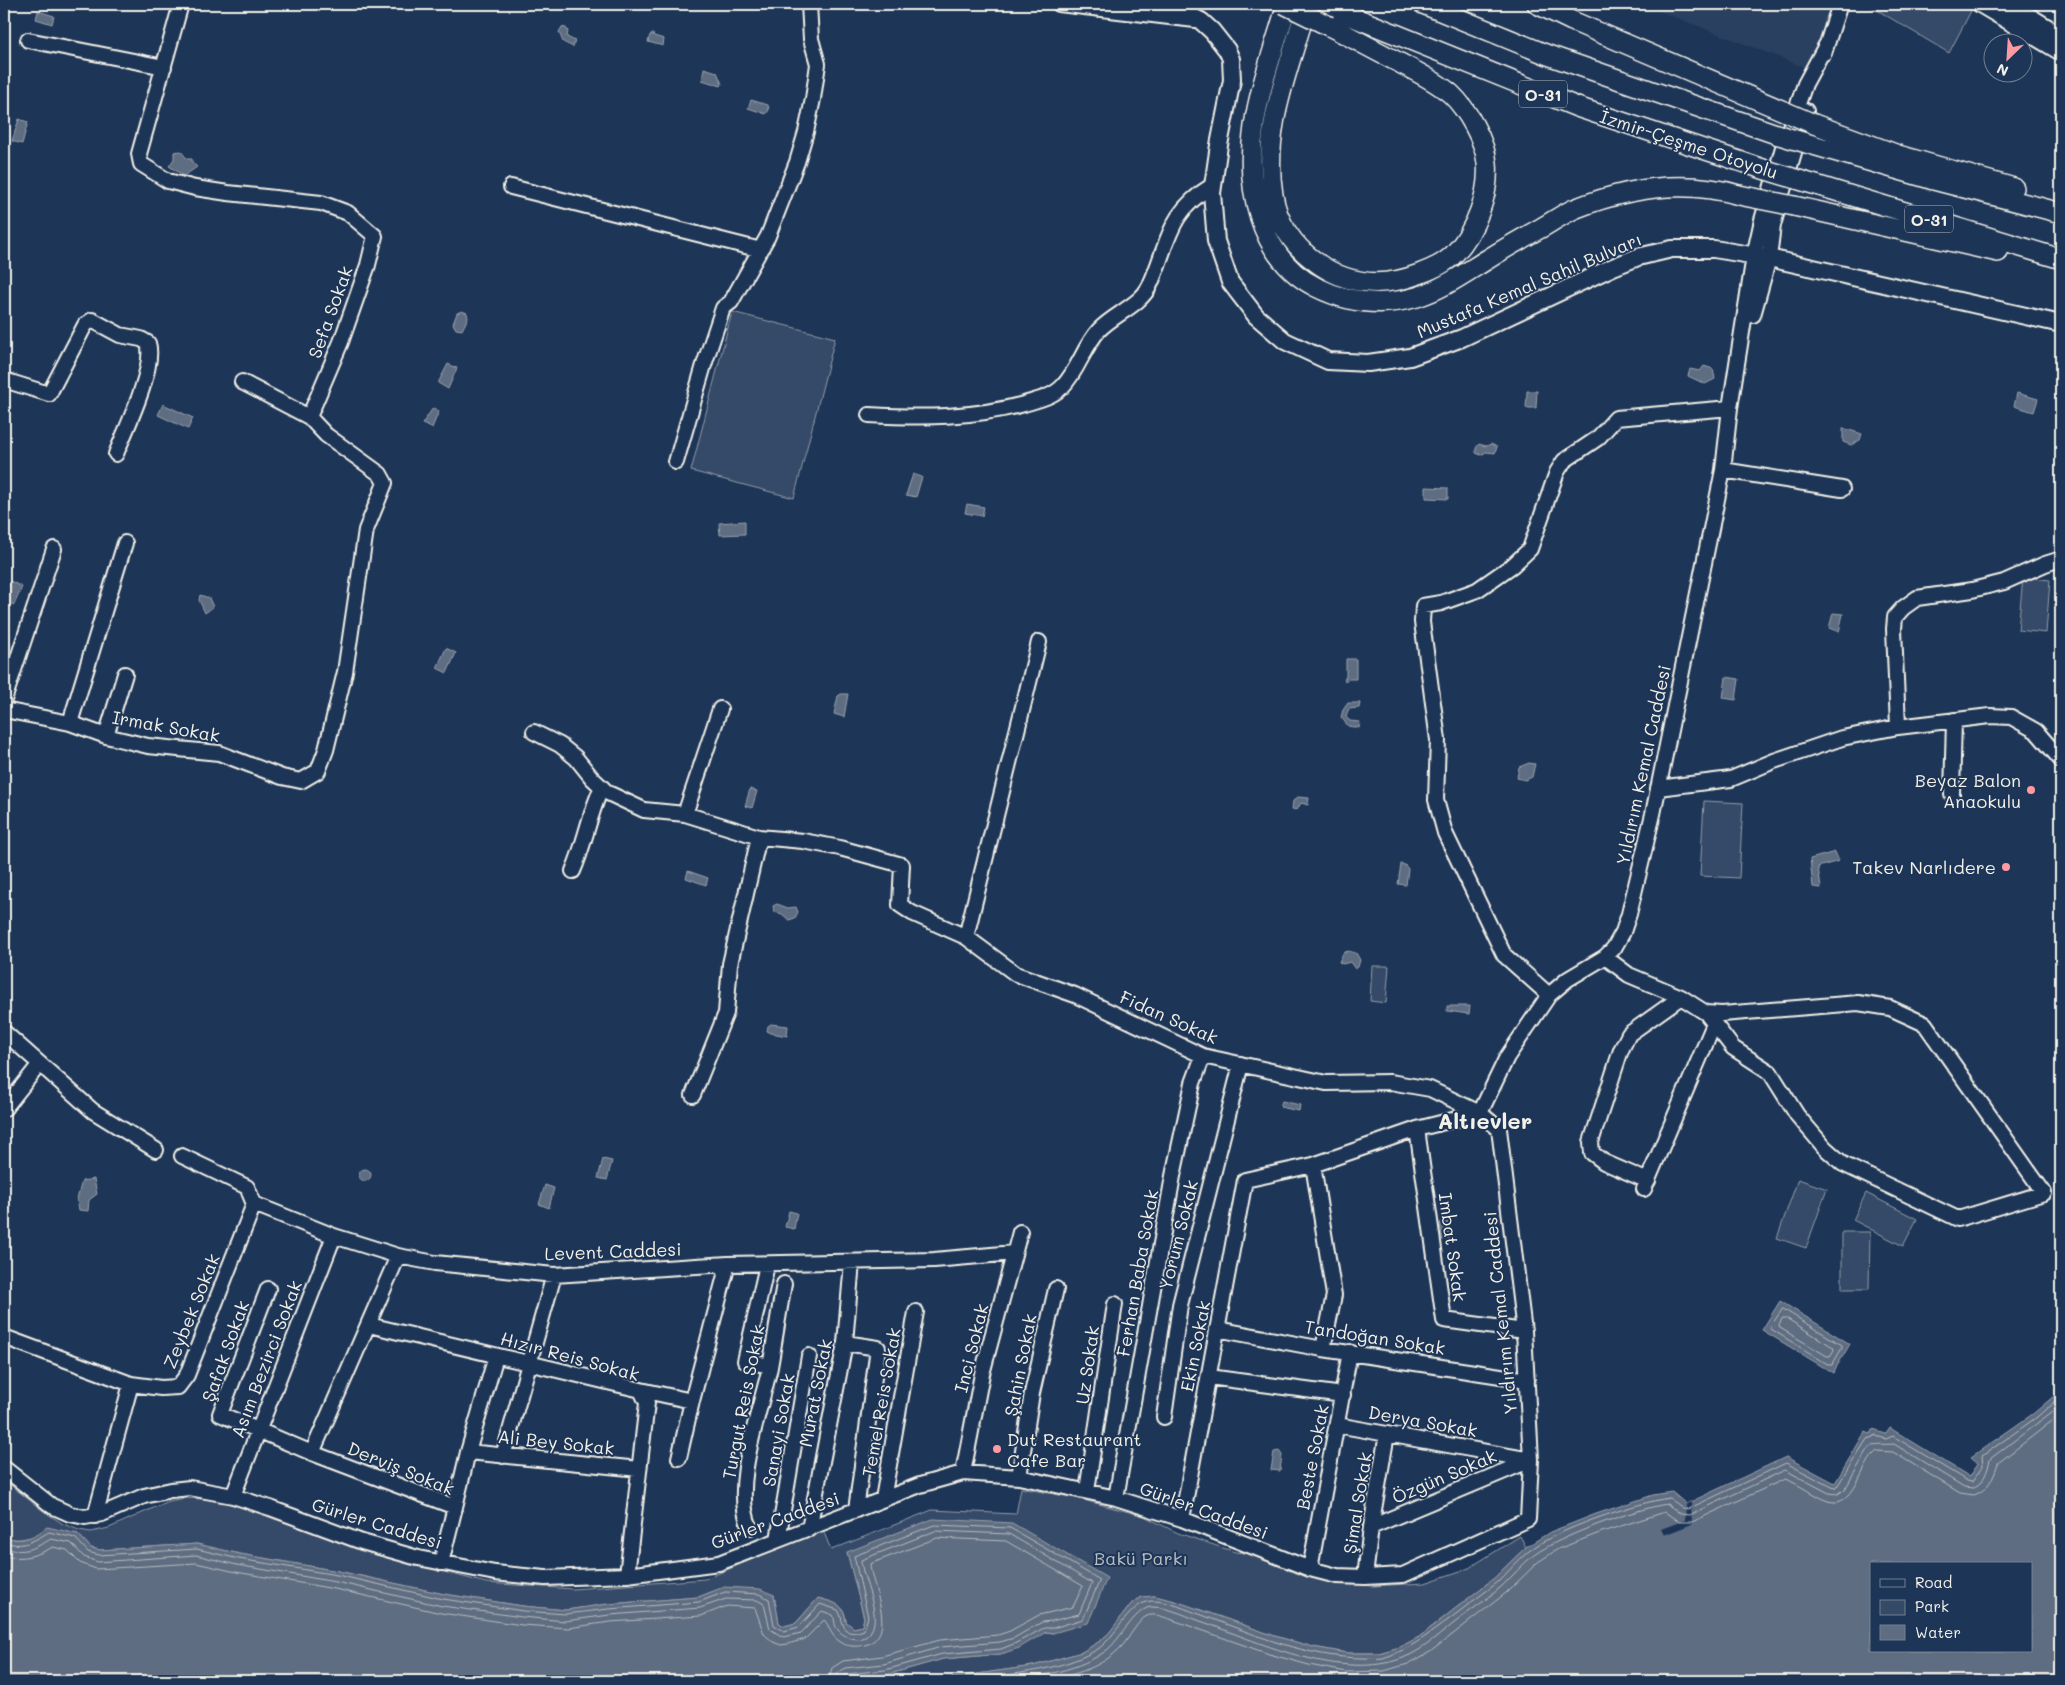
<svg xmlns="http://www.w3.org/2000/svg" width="2065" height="1685" font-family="Mali,sans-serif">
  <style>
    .built { fill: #2a4060 }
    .green { fill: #354a67; stroke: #949ea8 }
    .water { fill: #5e6d82; stroke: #9aa2ab; fill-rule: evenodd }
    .pier { fill: #1d3557 }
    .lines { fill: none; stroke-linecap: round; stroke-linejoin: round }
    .shore { stroke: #b8bcbf; stroke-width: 1 }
    .minor-casing { stroke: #f4f1e8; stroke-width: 18 }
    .major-casing { stroke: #f4f1e8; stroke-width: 20 }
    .highway-casing { stroke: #f4f1e8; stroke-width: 22 }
    .minor { stroke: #1d3557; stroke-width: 14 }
    .major { stroke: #1d3557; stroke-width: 16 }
    .highway { stroke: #1d3557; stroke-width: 19 }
    .highway-bridge-casing { stroke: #f4f1e8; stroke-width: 22; stroke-linecap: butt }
    .highway-bridge { stroke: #1d3557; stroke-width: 19 }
    .poi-dot { fill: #ff9aa2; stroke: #1d3557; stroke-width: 2 }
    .labels { text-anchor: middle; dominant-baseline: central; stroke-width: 4; stroke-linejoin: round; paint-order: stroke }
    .shield { fill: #1d3557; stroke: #b4b9bc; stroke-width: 1 }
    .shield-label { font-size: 16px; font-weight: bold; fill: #f4f1e8 }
    .street-label { font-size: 18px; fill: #f4f1e8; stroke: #1d3557 }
    .poi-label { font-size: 18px; fill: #f4f1e8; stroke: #1d3557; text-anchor: end }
    .park-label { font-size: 18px; fill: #bbbfc1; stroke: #1d3557 }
    .district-label { font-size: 22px; font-weight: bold; fill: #f4f1e8; stroke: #1d3557 }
  </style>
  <rect width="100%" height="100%" fill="#1d3557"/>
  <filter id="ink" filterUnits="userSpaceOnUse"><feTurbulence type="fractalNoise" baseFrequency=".02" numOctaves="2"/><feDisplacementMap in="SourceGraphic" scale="10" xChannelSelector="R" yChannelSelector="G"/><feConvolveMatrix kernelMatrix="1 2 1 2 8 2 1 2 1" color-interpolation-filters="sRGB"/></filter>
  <g filter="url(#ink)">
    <path class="built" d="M1641,4H1834L1819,51L1804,67Z"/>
    <path class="green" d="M1867,4H1959L1971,11L1949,53Z
      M732,312L835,338L794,498L691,471Z
      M2023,577L2050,580L2046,633L2018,630Z
      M1704,801L1743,803L1739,878L1700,876Z
      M1372,966H1389L1386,1003L1370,1001Z
      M1798,1179L1827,1189L1806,1248L1777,1238Z
      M1866,1193L1917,1219L1903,1246L1853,1220Z
      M1842,1232H1870L1869,1289H1842Z
      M4,1480L42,1510L63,1524L79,1530L91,1532L109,1528L169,1501L186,1498L231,1501L263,1510L365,1551L486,1583L573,1589L705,1579L823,1530L831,1550L932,1510L1016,1514L1021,1488L1076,1498L1144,1516L1178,1533L1235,1552L1254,1554L1321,1580L1372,1586L1425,1583L1469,1568L1520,1536L1526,1547L1493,1579L1419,1637L1400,1647L1379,1653H1347L1313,1647L1275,1636L1175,1601L1154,1596L1142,1597L1132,1603L1109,1633L1100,1641L1082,1652L1033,1666L928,1681H833L886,1675L943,1659L1002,1654L1046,1632L1053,1633L847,1552L864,1618L862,1626L854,1628L846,1622C845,1603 834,1603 818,1598L796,1623L784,1626L779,1623L774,1595L714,1591L699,1597L608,1604L566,1610L523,1606L444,1594L338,1571L240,1554L197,1544L100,1550L91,1548L78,1534C65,1534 51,1534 38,1536C25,1537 16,1543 4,1535Z"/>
    <path class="water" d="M38,11L54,16L52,24L36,19Z
      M562,27L566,28L568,31L567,37L575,41L573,47L563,42L559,32Z
      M653,34L654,36L664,39L663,46L648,42L650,35Z
      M704,68L717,72L722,84L721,86L702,80Z
      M751,100L768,105L769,110L766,114L748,108Z
      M19,119L28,122L22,144L12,141Z
      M181,151L187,159H192V162L197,167L184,176L169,166L174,159V152Z
      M462,311L467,313L468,318L462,330L456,329L453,324L457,313Z
      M448,364L457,368L448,389L438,383Z
      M1704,366L1713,369L1715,379L1705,384L1688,376L1690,369L1700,371Z
      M1527,391H1537L1536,408H1526Z
      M2017,393L2038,399L2034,412L2014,406Z
      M163,404L193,418L188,429L158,415Z
      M433,408L439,411L432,428L422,424Z
      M1843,428L1862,434L1860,440L1851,445L1843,442Z
      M1479,444L1486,446L1491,444L1497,447L1495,453L1486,452L1481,455L1476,453V448Z
      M913,474L922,477L916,497L906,495Z
      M1426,487L1448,488V499L1426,498Z
      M967,504L984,507L982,516L965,513Z
      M745,521V534L720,535L719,523Z
      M10,581L22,587L14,605L5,601L12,587L8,585Z
      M200,595L209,598L213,607L205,613L199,600Z
      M1833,613L1843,614L1839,632L1829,628Z
      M446,648L456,653L447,673L437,668Z
      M1346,659H1356V679H1348L1346,682L1344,680L1346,676Z
      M1726,677L1739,679L1736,700L1723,698Z
      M841,694H848L844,717L834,714L838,696Z
      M1348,703H1360L1359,708L1349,709L1346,717L1350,721L1360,722L1359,728L1348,726L1341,717L1343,710Z
      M1529,763L1535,764L1532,777L1525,780L1517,778L1519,767Z
      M750,789L757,791L752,808L745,806Z
      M1298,797L1309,798L1308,805L1301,803L1297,810L1292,809L1293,801Z
      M1835,852L1839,861L1818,867L1821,888L1813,887L1810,859Z
      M1401,864L1405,865L1408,869L1406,885L1398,884Z
      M688,871L708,878L706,885L686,878Z
      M777,904L788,908L796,907L798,912L795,918L789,920L782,914L774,912L773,906Z
      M1348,951L1356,953L1360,960L1358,967L1355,969L1350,962L1343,964L1339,962L1343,953Z
      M1447,1006H1470L1469,1014L1447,1011Z
      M771,1024L788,1026L787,1036L771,1033L767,1031L768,1026Z
      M1282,1101L1300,1105L1299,1111L1280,1107Z
      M603,1159L612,1161L607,1180L598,1178Z
      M359 1175a6 6 0 1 1 12 0a6 6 0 1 1-12 0Z
      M94,1179L97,1194L89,1200L88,1211L79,1210L77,1199L82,1181Z
      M545,1185L554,1188L549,1208L539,1204Z
      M789,1211L797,1213L794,1229L785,1227Z
      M1448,1222L1451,1238L1442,1240L1440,1223Z
      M1780,1301L1850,1344L1833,1373L1762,1330Z
      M2061,1390V1681H928L1033,1666L1082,1652L1100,1641L1109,1633L1132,1603L1142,1597L1155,1596L1175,1601L1275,1636L1313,1647L1347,1653H1379L1400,1647L1419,1637L1493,1579L1526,1547L1550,1532L1596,1514L1653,1495L1672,1492L1686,1504L1786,1457L1835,1483L1865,1432L1871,1434L1873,1430L1886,1434L1890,1428L1970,1477L1978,1463L1971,1457L2034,1413ZM1871,1564H2031V1651H1871Z
      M1279,1451L1282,1455L1280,1471L1271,1470L1274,1452Z
      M933,1519L1012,1523L1107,1578L1088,1623L1053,1633L1046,1632L1019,1648L1001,1654L943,1659L886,1675L833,1681H4V1535C19,1545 34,1537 47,1527L78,1534L91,1548L100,1550L197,1544L240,1554L338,1571L444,1594L523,1606L566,1610L608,1604L698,1597L724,1587L760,1589L774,1595L779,1623L784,1626L796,1623L818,1598C835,1603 844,1603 846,1622L854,1628L862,1626L864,1618L847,1552Z"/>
    <path class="pier" d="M1691,1502L1692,1524L1664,1535L1661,1529L1685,1520L1686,1504Z"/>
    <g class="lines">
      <path class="shore" d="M1783,1309L1842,1345V1348L1832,1365H1829L1771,1329V1326Z
        M1783,1318H1786L1833,1347L1834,1350L1830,1356H1827L1780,1328L1779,1325Z
        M4,1541C21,1550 35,1540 49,1532L75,1538L88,1552L99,1555L197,1549L239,1559L337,1575L443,1599L523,1611L566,1614L609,1609L699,1602L725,1592L759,1594L769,1599L774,1625L784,1631L799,1627L820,1604L838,1610C845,1622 840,1639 864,1630L868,1617L854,1556L934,1525L1010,1528L1100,1580L1083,1619L1053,1628H1044L1016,1643L1001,1649L942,1654L885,1670L847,1674L843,1677L842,1681
        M4,1548C25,1554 33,1549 51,1539L71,1543L84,1557L98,1562L196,1555L237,1565L336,1582L442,1606L522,1617L565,1621L610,1615L700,1608L726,1599L757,1600L764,1604L770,1629L783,1637L801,1633L822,1611L833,1615C835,1620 834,1626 838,1630C846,1639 864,1644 871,1631C882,1614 862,1579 861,1560L935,1531L1009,1534L1092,1583L1079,1614L1052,1621L1042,1622L1014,1638L1000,1642L941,1647L884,1664L845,1668L838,1673L836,1681
        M4,1556C23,1560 36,1556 53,1547L67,1550L80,1563L96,1569L196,1563L236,1572L335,1589L441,1613L522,1625L568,1628L610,1622L701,1616L727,1606L755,1608L764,1634L773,1642L781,1645L788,1644L805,1639L824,1620C830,1625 829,1634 839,1641C847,1647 856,1647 865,1645C899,1635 871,1586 870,1564L937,1538L1006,1541L1083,1586L1073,1607L1039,1615L1010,1631L998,1635L940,1640L882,1656L843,1661L832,1668L828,1681
        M960,1681C1004,1674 1059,1673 1098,1649C1116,1637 1131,1600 1153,1601C1169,1601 1187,1610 1202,1615C1253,1634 1308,1658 1363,1658C1369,1658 1376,1659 1383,1658C1413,1649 1435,1629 1460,1611C1472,1601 1486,1592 1498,1582C1508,1572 1518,1560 1529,1551C1555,1530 1635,1503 1669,1498L1683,1508L1688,1509L1786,1463L1832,1487L1836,1488L1867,1439L1876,1436L1886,1439L1893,1436L1967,1481L1972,1482L1983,1466L1982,1456L2037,1417L2061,1396
        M1007,1681C1038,1677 1081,1670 1107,1650C1120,1640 1136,1607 1152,1607C1170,1607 1190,1618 1206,1623C1263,1644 1343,1681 1403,1658C1426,1649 1443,1631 1462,1617C1475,1607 1489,1598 1501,1587C1512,1577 1522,1564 1534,1555C1560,1536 1635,1509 1667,1504L1681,1514L1690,1515L1785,1470L1829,1493L1838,1494L1845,1489L1870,1446C1878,1443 1885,1445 1894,1444L1964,1487L1973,1488C1984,1483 1988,1470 1990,1459L2061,1405
        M1048,1681C1077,1673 1101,1669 1123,1645C1129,1638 1139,1619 1147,1616C1154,1613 1163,1617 1170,1619L1269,1654L1309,1665L1346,1672L1384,1671L1408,1664L1430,1652L1506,1593L1538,1562L1558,1549L1602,1532L1665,1512L1679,1522H1692L1785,1479C1800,1484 1813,1496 1828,1501C1855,1510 1861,1463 1877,1451L1893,1452L1960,1493L1974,1495C1988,1491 1994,1476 1998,1463L2061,1414"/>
      <g class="minor-casing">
        <path id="minor" d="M1059,4L1195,20
          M28,40L164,67
          M1824,53L1840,4
          M511,187L761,250
          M1753,315L1769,258L1773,225L1806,111
          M4,380L49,394L85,325L92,320L120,335L141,339L148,343C156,367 126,429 116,454
          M242,382L309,417
          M869,415C922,418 973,418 1024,404C1037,400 1052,397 1062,387C1078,371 1084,346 1099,330C1114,314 1141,305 1150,285C1170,240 1167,213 1213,185
          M676,462L704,365L723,308L731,302L768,236L797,162L806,132L813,99L818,64L811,39L809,4
          M1723,470L1842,489
          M4,700L54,549
          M4,710L70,723L106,736L148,746L219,753L282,777L301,781L318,771L326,750L345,672L366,530L385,483L380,474L326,435L309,417L341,342L368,265L375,236L348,213L321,203L228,193L195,188L168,181L141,164L139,154L181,4
          M70,723L125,543
          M1898,727L1894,629L1895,617L1903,608L1917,598L1972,590L2004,582L2045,564L2061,559
          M106,736L125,674
          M1658,788L1731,779L1774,761L1842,738L1898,727L1990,716L2011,717L2036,731L2061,760
          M1952,795L1954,720
          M685,814L720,709
          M573,871C585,844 589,814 602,787
          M966,937L1039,642
          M1605,957L1629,975L1681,997L1706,1013L1733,1048L1770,1072L1797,1115L1825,1148L1843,1164L1958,1219L2044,1193L1925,1024L1890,1008L1858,1003L1722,1014L1706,1013
          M1549,995L1504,955L1445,833L1436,800L1438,740L1422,622L1423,606L1441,603L1477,590L1513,565L1530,549L1557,472L1564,461L1598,438L1616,418L1730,408
          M4,1032L93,1111L156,1150
          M693,1095L726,1013L730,964L759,837
          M4,1109L39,1065
          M1480,1113L1507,1057L1549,995L1568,979L1605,957L1614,948L1623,932L1629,914L1653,814L1723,470L1730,408L1754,256L1762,220L1784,144L1805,84L1826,45
          M1417,1129L1444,1320L1524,1331
          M182,1156L247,1187L254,1204L334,1236L398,1256L435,1263L554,1275L728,1264L934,1260L1014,1253
          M1313,1165L1334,1295L1323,1349
          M1648,1181L1604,1162L1592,1153L1591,1142L1621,1050L1629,1034L1681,997
          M1644,1189L1714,1024
          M767,1265L745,1361L770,1366
          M268,1289L220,1414L312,1453L455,1507L441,1563
          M369,1325L641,1390L647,1403L627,1575
          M1217,1329L1323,1349L1527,1380
          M4,1337L131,1384L161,1388L178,1387L187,1375L254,1204
          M845,1343L878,1348L856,1510
          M1209,1377L1343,1395
          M641,1390L692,1401L728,1264
          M1164,1417L1180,1305L1241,1064
          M1337,1425L1531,1460
          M468,1452L639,1469
          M312,1453L398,1256
          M503,1456L554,1275
          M679,1458L692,1401
          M4,1468L52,1506L70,1514L85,1517L102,1514L144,1496L171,1490L190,1488L233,1496L270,1508L362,1542L418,1558L495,1573L545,1578L627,1575L719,1563L920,1485L963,1473L1019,1477L1116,1498L1182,1519L1310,1569L1337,1576L1365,1577L1403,1575L1528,1519L1531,1460L1524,1331L1499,1129L1480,1113L1430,1089L1390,1082L1326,1083L1203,1056L1075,995L1016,974L966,937L912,913L900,905L902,865L840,848L803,841L759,837L685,814L644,810L608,793L592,778L576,758L560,745L534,732
          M963,1473L982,1374L1020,1232
          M1019,1477L1032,1393L1056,1289
          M1087,1491L1115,1304
          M233,1496L334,1236
          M1116,1498L1173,1176L1193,1083L1203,1056
          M883,1499L916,1312
          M455,1507L468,1452L496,1356
          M95,1516L131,1384
          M1182,1519L1245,1180L1313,1165L1417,1129L1480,1113
          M750,1527C731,1487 761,1409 770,1367C775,1339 779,1311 784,1284
          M1371,1527L1531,1460
          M809,1529L845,1343L852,1262
          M778,1540L809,1356
          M1310,1569L1350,1352
          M1365,1577L1371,1527L1387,1434"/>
      </g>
      <g class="major-casing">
        <path id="major" d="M1168,4L1201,21L1212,31L1227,50L1231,59L1232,80L1219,145L1212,193L1216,241L1230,282L1256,316L1285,341L1328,361L1368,363L1410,357L1462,338L1613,267L1638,257L1672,249H1714L1769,258L2061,324
          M1980,4L2061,52
          M2009,4L2061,36"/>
      </g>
      <g class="highway-casing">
        <path id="highway" d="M1287,4C1276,44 1260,84 1254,126C1245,184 1258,258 1316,287C1348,303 1382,307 1417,297C1443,289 1465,273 1488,259C1505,248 1523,238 1541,228C1552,222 1563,214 1574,209C1627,188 1684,179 1739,195
          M1307,4C1290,69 1262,125 1273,195C1277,222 1293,246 1316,262C1347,285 1383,288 1419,274C1432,269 1445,264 1455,253C1475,231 1490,194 1487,163C1485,141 1467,109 1451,94C1436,81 1417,72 1400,63C1376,51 1353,38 1329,26
          M1321,4L1577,107L1766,170
          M1423,4L1548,55L1779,135
          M1537,4L1572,21L1786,112
          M1814,124L1898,155L2014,188
          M1806,143L1930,179L2061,213
          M1796,179L2061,259
          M1794,206L1998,252"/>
      </g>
      <use href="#minor" class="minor"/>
      <use href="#major" class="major"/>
      <use href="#highway" class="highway"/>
      <g class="highway-bridge-casing">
        <path id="highway-bridge" d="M1284,4L1329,26
          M1786,112L1814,124
          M1779,135L1806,143
          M1766,170L1796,179
          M1739,195L1794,206"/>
      </g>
      <use href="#highway-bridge" class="highway-bridge"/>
    </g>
  </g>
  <g class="poi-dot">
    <circle cx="2031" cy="790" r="5"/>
    <circle cx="2006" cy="867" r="5"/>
    <circle cx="997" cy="1449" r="5"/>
  </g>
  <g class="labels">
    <g class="shield">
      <rect x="1519" y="80.5" width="48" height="27" rx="4"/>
      <rect x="1905" y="205.5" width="48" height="27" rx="4"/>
    </g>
    <g class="shield-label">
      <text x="1543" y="94">O-31</text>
      <text x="1929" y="219">O-31</text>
    </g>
    <g class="street-label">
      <text transform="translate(1689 144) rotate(18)">İzmir-Çeşme Otoyolu</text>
      <text transform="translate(1529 285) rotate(-23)">Mustafa Kemal Sahil Bulvarı</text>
      <text transform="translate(330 312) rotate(-70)">Sefa Sokak</text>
      <text transform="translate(166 726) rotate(10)">Irmak Sokak</text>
      <text transform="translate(1643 765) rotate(-78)">Yıldırım Kemal Caddesi</text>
      <text transform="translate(1169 1017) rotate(24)">Fidan Sokak</text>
      <text transform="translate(1178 1235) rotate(-76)">Yorum Sokak</text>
      <text transform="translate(1453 1247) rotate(82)">Imbat Sokak</text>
      <text transform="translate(613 1251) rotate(-2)">Levent Caddesi</text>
      <text transform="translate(1137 1273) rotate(-80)">Ferhan Baba Sokak</text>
      <text transform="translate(191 1311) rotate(-68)">Zeybek Sokak</text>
      <text transform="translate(1500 1313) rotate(-96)">Yıldırım Kemal Caddesi</text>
      <text transform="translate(1375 1337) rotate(9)">Tandoğan Sokak</text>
      <text transform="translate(1195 1346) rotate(-79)">Ekin Sokak</text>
      <text transform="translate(971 1348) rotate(-76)">Inci Sokak</text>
      <text transform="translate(225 1351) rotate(-70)">Şafak Sokak</text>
      <text transform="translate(570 1356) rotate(15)">Hızır Reis Sokak</text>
      <text transform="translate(266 1359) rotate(-69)">Asım Bezirci Sokak</text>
      <text transform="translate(1020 1365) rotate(-79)">Şahin Sokak</text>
      <text transform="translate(1087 1365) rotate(-82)">Uz Sokak</text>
      <text transform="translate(815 1393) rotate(-79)">Murat Sokak</text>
      <text transform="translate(743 1402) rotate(-79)">Turgut Reis Sokak</text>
      <text transform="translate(881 1402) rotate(-80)">Temel Reis Sokak</text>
      <text transform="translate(1423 1421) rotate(10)">Derya Sokak</text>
      <text transform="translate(778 1430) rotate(-80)">Sanayi Sokak</text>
      <text transform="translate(556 1442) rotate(6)">Ali Bey Sokak</text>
      <text transform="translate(1312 1457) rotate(-79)">Beste Sokak</text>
      <text transform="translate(401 1468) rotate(22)">Derviş Sokak</text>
      <text transform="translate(1444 1476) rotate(-23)">Özgün Sokak</text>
      <text transform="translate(1357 1503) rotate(-81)">Şimal Sokak</text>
      <text transform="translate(1204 1510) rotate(20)">Gürler Caddesi</text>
      <text transform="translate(775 1520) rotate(-20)">Gürler Caddesi</text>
      <text transform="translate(377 1523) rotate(17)">Gürler Caddesi</text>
    </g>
    <g class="poi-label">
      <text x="2021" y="780">Beyaz Balon<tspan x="2021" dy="21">Anaokulu</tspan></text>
      <text x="1996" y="867">Takev Narlıdere</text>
      <text x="1007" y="1439" text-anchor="start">Dut Restaurant<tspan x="1007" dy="21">Cafe Bar</tspan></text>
    </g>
    <g class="park-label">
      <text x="1141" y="1558">Bakü Parkı</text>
    </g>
    <g class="district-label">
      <text x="1485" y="1120">Altıevler</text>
    </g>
  </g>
  <rect width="2065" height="1685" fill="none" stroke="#1d3557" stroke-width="20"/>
  <rect x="10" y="10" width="2045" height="1665" fill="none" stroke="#f4f1e8" stroke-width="2" filter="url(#ink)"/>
  <rect x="1870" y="1562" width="162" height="90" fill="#1d3557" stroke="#738091"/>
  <rect x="1880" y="1579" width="25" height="8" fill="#1d3557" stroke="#738091"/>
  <text x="1915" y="1588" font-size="15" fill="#f4f1e8">Road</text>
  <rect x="1880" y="1600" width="25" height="15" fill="#354a67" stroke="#738091"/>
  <text x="1915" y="1612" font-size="15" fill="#f4f1e8">Park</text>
  <rect x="1880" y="1625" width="25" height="15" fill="#5e6d82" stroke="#738091"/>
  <text x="1915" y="1638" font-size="15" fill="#f4f1e8">Water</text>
  <g transform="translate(2008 58) rotate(205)"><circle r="24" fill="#1d3557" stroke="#738091"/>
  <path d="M0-4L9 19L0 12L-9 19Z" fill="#ff9aa2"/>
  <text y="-8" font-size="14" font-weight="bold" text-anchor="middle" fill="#f4f1e8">N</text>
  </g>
</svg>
